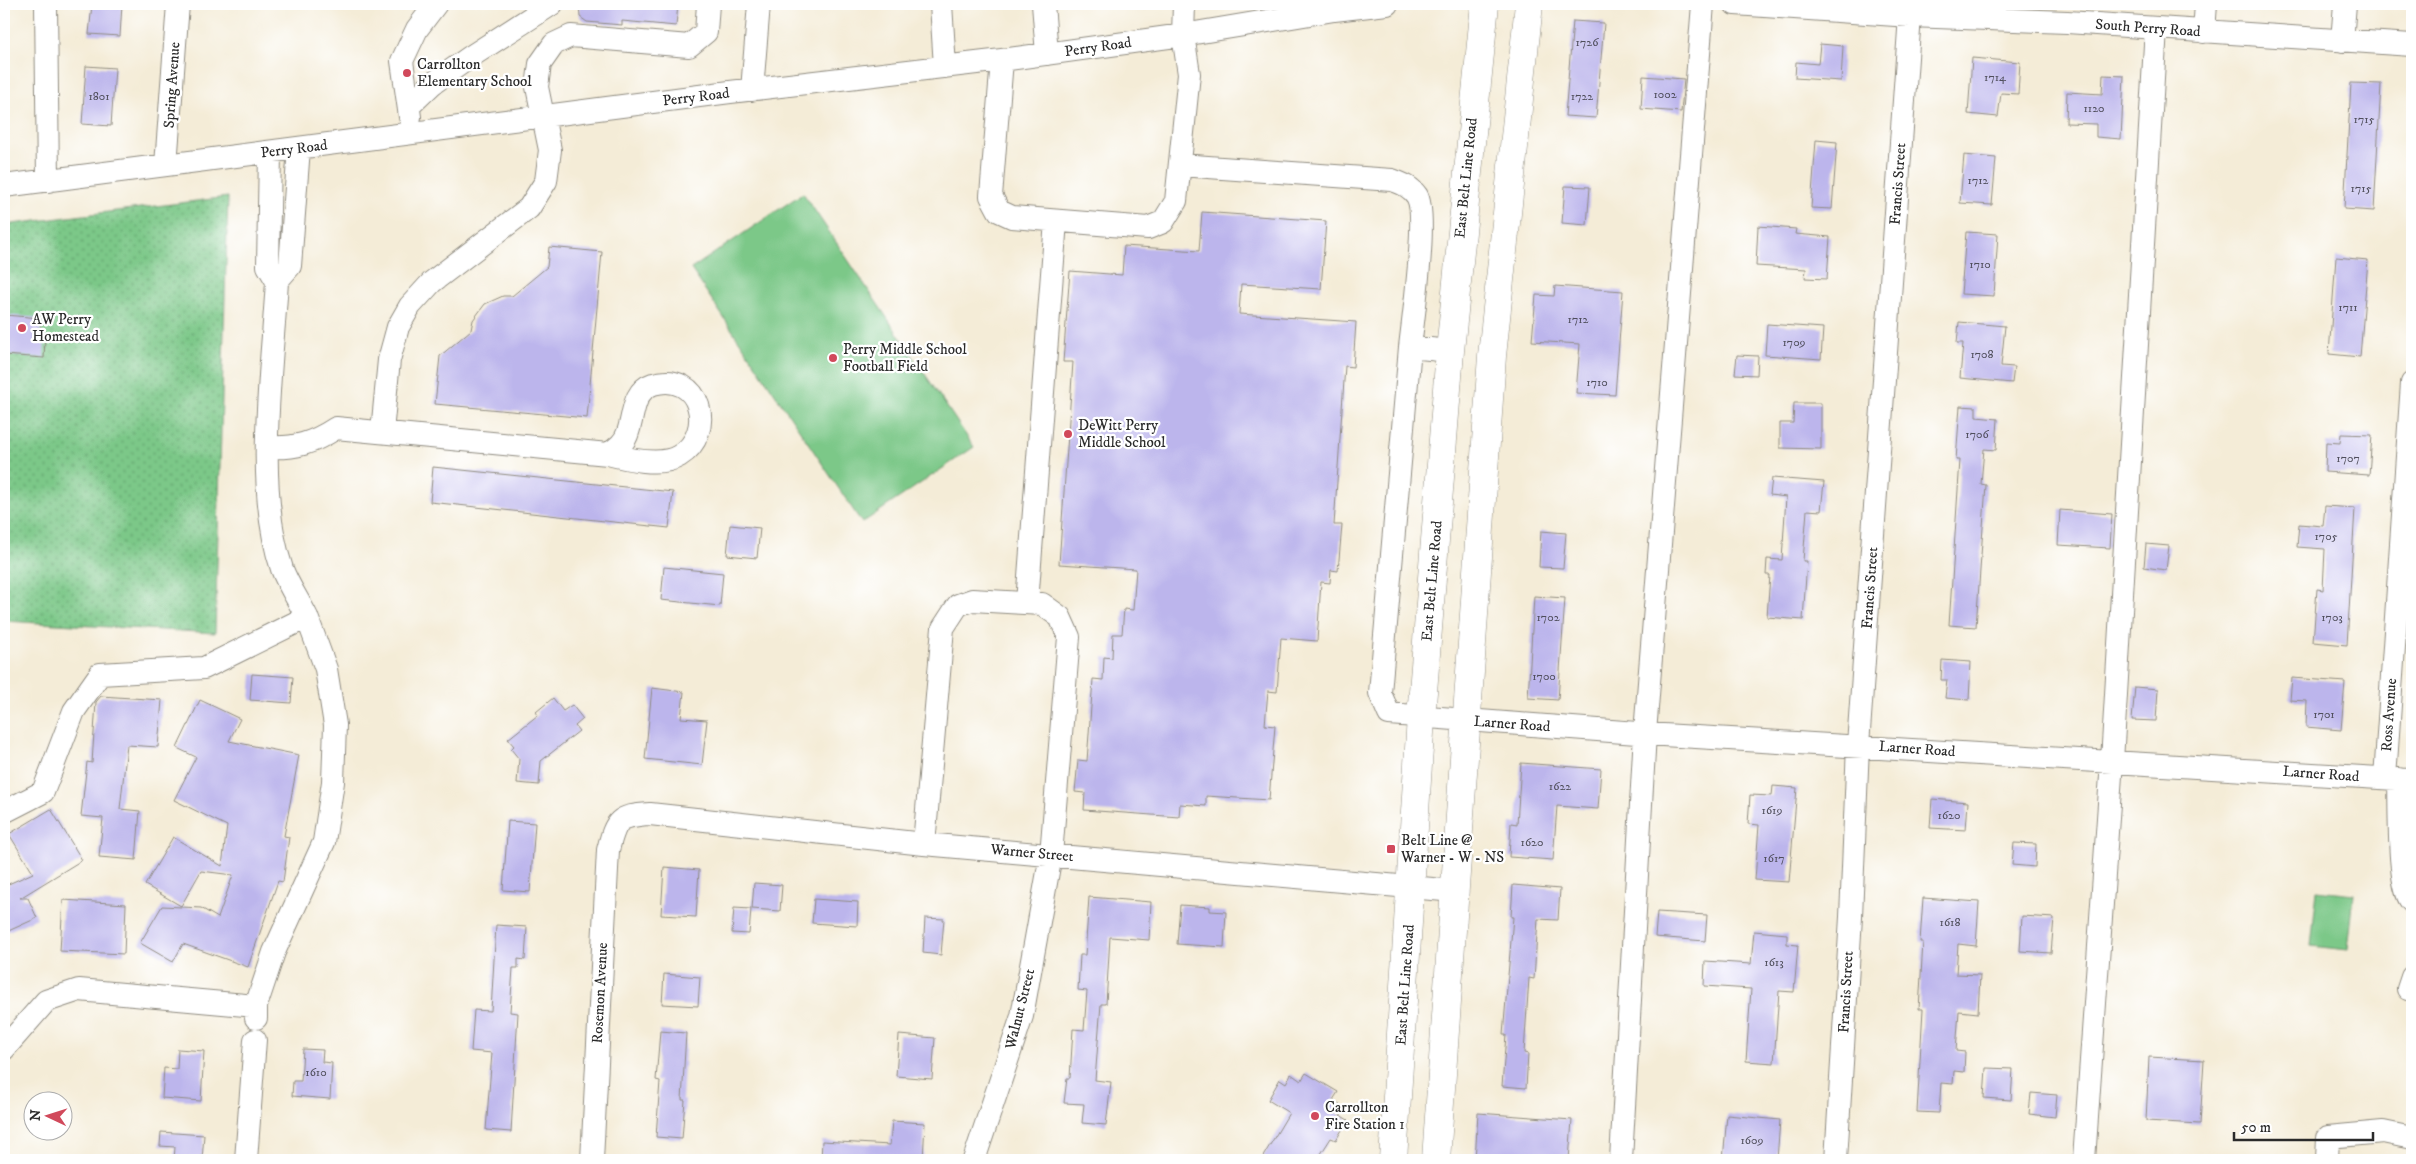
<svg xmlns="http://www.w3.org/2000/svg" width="2416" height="1164" font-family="'IM FELL DW Pica',serif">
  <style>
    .grass { fill: #7bc888; stroke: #537a5a }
    .park { fill: url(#park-dots); stroke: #537a5a }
    .building { fill: #bcb5ec }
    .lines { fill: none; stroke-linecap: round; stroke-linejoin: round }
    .minor-casing { stroke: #908c81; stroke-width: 24 }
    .major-casing { stroke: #908c81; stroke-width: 29 }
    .minor { stroke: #fff; stroke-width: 22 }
    .major { stroke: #fff; stroke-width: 28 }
    .poi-dot { fill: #d1495b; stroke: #fff; stroke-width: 2 }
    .labels { text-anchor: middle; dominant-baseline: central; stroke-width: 4.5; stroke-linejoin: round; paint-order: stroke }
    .number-label { font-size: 12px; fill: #4f4e5b }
    .street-label { font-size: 15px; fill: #2b2b2b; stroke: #fff }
    .poi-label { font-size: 15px; fill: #2b2b2b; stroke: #fff; text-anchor: start }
  </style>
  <defs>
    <pattern id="park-dots" width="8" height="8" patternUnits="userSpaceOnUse" patternTransform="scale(1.25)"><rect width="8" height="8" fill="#7bc888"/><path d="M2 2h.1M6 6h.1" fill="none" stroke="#65a36f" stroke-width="1.8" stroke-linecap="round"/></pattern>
  </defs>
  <rect width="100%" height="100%" fill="#fff"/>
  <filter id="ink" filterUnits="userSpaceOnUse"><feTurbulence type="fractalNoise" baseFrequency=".02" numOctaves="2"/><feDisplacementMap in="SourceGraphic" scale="10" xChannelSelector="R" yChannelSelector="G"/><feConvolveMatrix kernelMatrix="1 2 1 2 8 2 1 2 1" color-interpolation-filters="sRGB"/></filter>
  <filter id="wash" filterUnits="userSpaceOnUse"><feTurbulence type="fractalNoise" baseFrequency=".0096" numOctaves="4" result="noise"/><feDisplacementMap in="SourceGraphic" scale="20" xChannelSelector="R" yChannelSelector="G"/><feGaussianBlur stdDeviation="1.12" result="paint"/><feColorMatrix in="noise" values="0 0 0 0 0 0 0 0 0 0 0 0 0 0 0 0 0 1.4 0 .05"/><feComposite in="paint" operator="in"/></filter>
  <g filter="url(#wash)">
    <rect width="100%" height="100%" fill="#f4ecd7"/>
    <path class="grass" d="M803,193L974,447L862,523L691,269Z
      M2317,890L2354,894L2348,950L2311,946Z"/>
    <path class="park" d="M228,197L215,633L4,621V225Z"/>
    <g id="blocks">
      <path class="building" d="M92,4H122L120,36L89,34Z
        M579,4H678L676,26L622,21V25L587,22L580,17Z
        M1573,21L1604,23L1596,118L1565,116Z
        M1820,44L1843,46L1841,81L1795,78L1796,62L1818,64Z
        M1972,58L2020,62L2018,94L2001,93L1998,117L1968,114Z
        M86,66L115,68L111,126L82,124Z
        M2103,75L2124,76L2121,139L2096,137V124L2066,123L2067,92L2102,94Z
        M1643,76L1684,79L1681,112L1641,109Z
        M2351,83L2381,84L2374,211L2344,209Z
        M1816,140L1837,142L1832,209L1811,208Z
        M1964,155L1996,158L1992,205L1960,203Z
        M1565,186L1590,187L1587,225L1562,223Z
        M1202,212L1326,221L1321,289L1241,284L1239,314L1356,322L1353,367L1345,366L1334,525H1342L1338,571L1331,570L1330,583L1321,582L1317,641L1281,638L1277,692L1268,691L1265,725L1275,726L1269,800L1206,796V806L1180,804L1179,817L1084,810L1085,793L1075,792L1078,760L1087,761L1093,679L1103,680L1104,657L1112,658L1113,634H1122L1124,609L1133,610L1136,569L1059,564L1073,362H1063L1070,271L1122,275L1124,246L1199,251Z
        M1758,226L1796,229L1795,234L1830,237L1827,279L1805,278L1806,269L1756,266Z
        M1966,232L1998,234L1994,296L1961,294Z
        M549,247L602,252L587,418L435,404L440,356L471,330L473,320L485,304L503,296H512L547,267Z
        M2336,257L2368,260L2360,357L2329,354Z
        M1555,286L1623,291L1615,395L1576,393L1580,344L1532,341L1536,295L1554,296Z
        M4,315L41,318L40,339H45L44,358L4,355Z
        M1959,322L2005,326L2001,366L2014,367L2012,383L1960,378L1963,343H1957Z
        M1767,324L1823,328L1821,359L1765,355Z
        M1737,355L1758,356L1757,375L1735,374Z
        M1794,403H1821V449L1780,448V423H1793Z
        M1960,406L1976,407V417L1998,419L1996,450L1984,449L1981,484L1986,485L1976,627L1949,625L1960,460H1956Z
        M2341,434L2372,435L2369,475L2325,472L2326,442L2340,443Z
        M433,467L673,492L669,528L430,502Z
        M1772,478L1824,482L1821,511L1807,510L1803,561H1807L1803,620L1767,617L1770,575H1766L1767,559L1782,560L1786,497L1770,495Z
        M2325,506L2355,508L2347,645L2313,642L2317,589L2323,590L2325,549L2297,547L2299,524L2323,526Z
        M2060,510L2112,514L2110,548L2058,545Z
        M730,525L760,528L757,558L727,555Z
        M1541,531L1566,533L1563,568L1539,567Z
        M2146,544L2169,546L2166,570L2144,567Z
        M664,567L723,573L720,606L661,600Z
        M1534,596L1565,598L1558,700L1528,698Z
        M1942,660L1971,662L1969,700L1945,698L1947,680H1941Z
        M252,674L293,677L291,703L250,700Z
        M2292,678L2345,682L2341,730L2306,727L2307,701L2290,700Z
        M2135,687L2158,689L2156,721L2132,720Z
        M652,688L684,692L681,718L707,720L702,765L645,759Z
        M101,696L162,700L158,747L127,745L120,809L140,811L136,860L99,857L103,818L81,816L87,762L92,763L96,702Z
        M553,698L563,711L572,705L583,719L575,726L579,731L541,761L539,785L517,783L519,759L511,749L514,746L508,739L538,715L536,712Z
        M200,700L240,719L229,741L299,755L284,836L289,837L283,882L278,881L248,967L183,944L173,962L140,943L162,906L201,908L218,918L233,875L201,871L181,906L145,885L173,837L222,866L227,826L174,800L196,757L177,748Z
        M1521,763L1601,769L1598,809L1557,806L1553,860L1509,857L1511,823L1517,824Z
        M1773,786L1797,788L1789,882L1755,880L1759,825L1748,824L1750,795L1772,796Z
        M1932,799L1968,802L1966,830L1930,828Z
        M51,809L82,860L20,898H28L37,918L4,933V886L33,873L9,834Z
        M508,821L535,823L530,892L503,890Z
        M2014,843L2036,844L2035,867L2012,865Z
        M664,867L699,870L696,917L661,915Z
        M754,883L782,885L780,911L752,909Z
        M1513,885L1560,889L1558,920L1538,919L1534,979L1529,978L1524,1053L1528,1054L1526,1088L1502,1086L1506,1035H1503L1513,917H1511Z
        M1089,897L1151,902L1149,940L1110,937L1106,1004H1101L1095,1080L1111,1082L1106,1125L1082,1123L1084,1104L1064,1103L1067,1078H1070L1073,1029L1084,1030L1087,991L1078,990L1080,955H1085Z
        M1923,898L1979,902L1976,946L1958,944L1956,974L1980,975L1978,1013L1959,1011L1956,1051L1965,1052L1964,1072L1954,1071L1953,1084L1941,1083L1939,1113L1917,1112L1923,1009H1919L1923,942H1920Z
        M814,899L858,902L857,926L812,923Z
        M63,900L126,904L124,954L60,951Z
        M1180,905L1210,907V911L1226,912L1224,947L1177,944Z
        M734,908L751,909L749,934L732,933Z
        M1657,912L1707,915L1705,941L1655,937Z
        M2022,916L2054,918L2051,953L2020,951Z
        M925,918L944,919L941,955L923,953Z
        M496,925L527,927L525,960L518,959V968H513L510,1012L518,1013L511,1132L486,1130L492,1053L471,1051L474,1010L491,1011Z
        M1754,931L1787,934V944L1798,945L1794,992L1779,991L1774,1063L1746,1061L1751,989L1704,986L1705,961L1751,964Z
        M664,974L700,977L698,1006L662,1004Z
        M660,1031L686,1033L682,1100H685L682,1139L656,1137L660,1081L656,1080Z
        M899,1035L935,1038L932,1079L896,1076Z
        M178,1049L204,1051L201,1101L162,1098L164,1068L177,1069Z
        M303,1049L323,1050L322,1062L332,1063L330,1099L292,1096L293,1081H301Z
        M2149,1057L2204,1060L2200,1124L2146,1121Z
        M1986,1068L2013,1069L2011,1100L1984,1098Z
        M1306,1073L1338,1092L1333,1100L1340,1104L1335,1112L1348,1120L1336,1140L1331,1138L1317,1160H1261L1289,1113L1268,1100L1280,1079L1286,1083L1291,1074L1301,1081Z
        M2031,1093L2057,1095L2055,1117L2029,1114Z
        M1478,1113L1572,1120L1569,1160L1501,1158V1160H1475Z
        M1727,1115L1780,1120L1777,1160H1723Z
        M892,1121L925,1123L923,1160H821L822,1141L890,1145Z
        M161,1132L204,1135L202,1160H174L175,1147L160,1146Z"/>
    </g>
  </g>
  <g filter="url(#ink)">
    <use href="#blocks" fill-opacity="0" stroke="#908c81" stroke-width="1"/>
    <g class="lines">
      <g class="minor-casing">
        <path id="minor" d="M46,4L48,181
          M941,4L945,67
          M1043,4L1047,54
          M1735,4L1910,16L2067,22L2412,45
          M2204,32L2206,4
          M2342,41L2345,4
          M1002,60L991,196L999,211L1012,217L1148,228L1163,222L1176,201L1189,74L1183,35L1184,4
          M752,90L759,4
          M409,106L432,84L470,57L552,4
          M410,117L402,61L417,29L436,4
          M270,152L268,266L277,281L290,266L299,148
          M166,165L178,4
          M1180,165L1392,180C1403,184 1410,186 1417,196C1428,215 1413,320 1410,347
          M4,186L730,92L1002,60L1183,35L1334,10L1387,4
          M277,281C272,368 254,487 282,569C288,585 299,601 307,617
          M1450,351L1410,347L1380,693L1389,714L1663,735L2412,780
          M382,432L389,360L398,327L410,306L432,282L529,208L546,181L550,150L537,87L540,64L554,44L571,36L689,46L706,32L708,4
          M267,447C295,449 313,443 336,428L608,454C627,459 661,467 679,456C717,433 701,370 653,384C632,391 634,416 628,432C625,443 617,449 608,454
          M1027,603L1056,221
          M2385,778L2412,383
          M2399,779C2400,802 2397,890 2412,902
          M4,812L43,792L74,711L100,674L204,668L307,617L326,669L335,725L333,782L324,842L274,952L256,1006
          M924,844L943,628L958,605L972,600L1042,604L1060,617L1069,637L1051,855L1022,1016L974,1160
          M2408,989L2412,977
          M4,1049L46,1001L79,990L256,1006V1018
          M246,1160L255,1040
          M592,1160L608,850C616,819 618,816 650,814L924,844L1455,891
          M1621,1160L1645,733L1703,4
          M1836,1160L1851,917L1858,745L1910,16
          M2084,1160L2112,761L2156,28
          M2327,1160L2328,1137L2383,1132L2412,1138"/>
      </g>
      <g class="major-casing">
        <path id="major" d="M1393,1160L1421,717L1450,351L1485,4
          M1436,1160L1492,356L1529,4"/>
      </g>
      <use href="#minor" class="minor"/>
      <use href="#major" class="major"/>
    </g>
  </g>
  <g class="poi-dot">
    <circle cx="407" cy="73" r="5"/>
    <circle cx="22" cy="328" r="5"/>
    <circle cx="833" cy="358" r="5"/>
    <circle cx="1068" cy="434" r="5"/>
    <rect x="1386" y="844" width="10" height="10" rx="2.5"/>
    <circle cx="1315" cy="1116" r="5"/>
  </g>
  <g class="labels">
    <g class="number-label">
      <text x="1587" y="42">1726</text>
      <text x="1995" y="77">1714</text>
      <text x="1665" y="94">1002</text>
      <text x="99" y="96">1801</text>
      <text x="1582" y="96">1722</text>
      <text x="2094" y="108">1120</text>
      <text x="2364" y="119">1715</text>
      <text x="1978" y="180">1712</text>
      <text x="2361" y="188">1715</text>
      <text x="1980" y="264">1710</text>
      <text x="2348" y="307">1711</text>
      <text x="1578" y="319">1712</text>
      <text x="1794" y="342">1709</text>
      <text x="1982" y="354">1708</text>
      <text x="1597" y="382">1710</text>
      <text x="1977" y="434">1706</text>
      <text x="2348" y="458">1707</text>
      <text x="2326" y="536">1705</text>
      <text x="1548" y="617">1702</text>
      <text x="2332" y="617">1703</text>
      <text x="1544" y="676">1700</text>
      <text x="2324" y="714">1701</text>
      <text x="1560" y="786">1622</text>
      <text x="1772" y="810">1619</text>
      <text x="1949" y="815">1620</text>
      <text x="1532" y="842">1620</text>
      <text x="1774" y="858">1617</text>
      <text x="1950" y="922">1618</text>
      <text x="1774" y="962">1613</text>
      <text x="316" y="1072">1610</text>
      <text x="1752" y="1140">1609</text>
    </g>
    <g class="street-label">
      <text transform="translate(2148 28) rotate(4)">South Perry Road</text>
      <text transform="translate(1098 47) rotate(-8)">Perry Road</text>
      <text transform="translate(172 85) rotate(-86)">Spring Avenue</text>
      <text transform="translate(696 97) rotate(-7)">Perry Road</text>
      <text transform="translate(294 149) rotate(-7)">Perry Road</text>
      <text transform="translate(1466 178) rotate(-84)">East Belt Line Road</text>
      <text transform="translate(1898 184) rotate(-86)">Francis Street</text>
      <text transform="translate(1432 581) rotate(-85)">East Belt Line Road</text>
      <text transform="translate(1870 588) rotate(-86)">Francis Street</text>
      <text transform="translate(2389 715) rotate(-86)">Ross Avenue</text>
      <text transform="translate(1512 724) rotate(4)">Larner Road</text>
      <text transform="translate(1917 749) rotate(4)">Larner Road</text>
      <text transform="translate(2321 774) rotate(4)">Larner Road</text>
      <text transform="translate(1032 853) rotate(5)">Warner Street</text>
      <text transform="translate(1405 985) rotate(-86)">East Belt Line Road</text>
      <text transform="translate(1846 992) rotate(-87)">Francis Street</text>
      <text transform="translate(600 993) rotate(-87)">Rosemon Avenue</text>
      <text transform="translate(1020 1009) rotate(-76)">Walnut Street</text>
    </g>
    <g class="poi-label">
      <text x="417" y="64">Carrollton<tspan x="417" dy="17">Elementary School</tspan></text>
      <text x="32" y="319">AW Perry<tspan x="32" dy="17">Homestead</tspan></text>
      <text x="843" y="349">Perry Middle School<tspan x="843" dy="17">Football Field</tspan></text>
      <text x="1078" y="425">DeWitt Perry<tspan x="1078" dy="17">Middle School</tspan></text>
      <text x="1401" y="840">Belt Line @<tspan x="1401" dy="17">Warner - W - NS</tspan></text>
      <text x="1325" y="1107">Carrollton<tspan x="1325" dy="17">Fire Station 1</tspan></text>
    </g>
  </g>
  <rect width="2416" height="1164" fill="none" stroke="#fff" stroke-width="20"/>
  <g transform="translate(48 1116) rotate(274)"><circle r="24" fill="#ffffff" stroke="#aaaaaa"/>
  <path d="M0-4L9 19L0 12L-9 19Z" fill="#d1495b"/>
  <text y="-8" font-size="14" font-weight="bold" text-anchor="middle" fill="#2b2b2b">N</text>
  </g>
  <path d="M2234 1132v8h139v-8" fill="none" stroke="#2b2b2b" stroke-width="2.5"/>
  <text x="2241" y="1132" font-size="15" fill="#2b2b2b" stroke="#ffffff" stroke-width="4" paint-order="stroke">50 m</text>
</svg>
